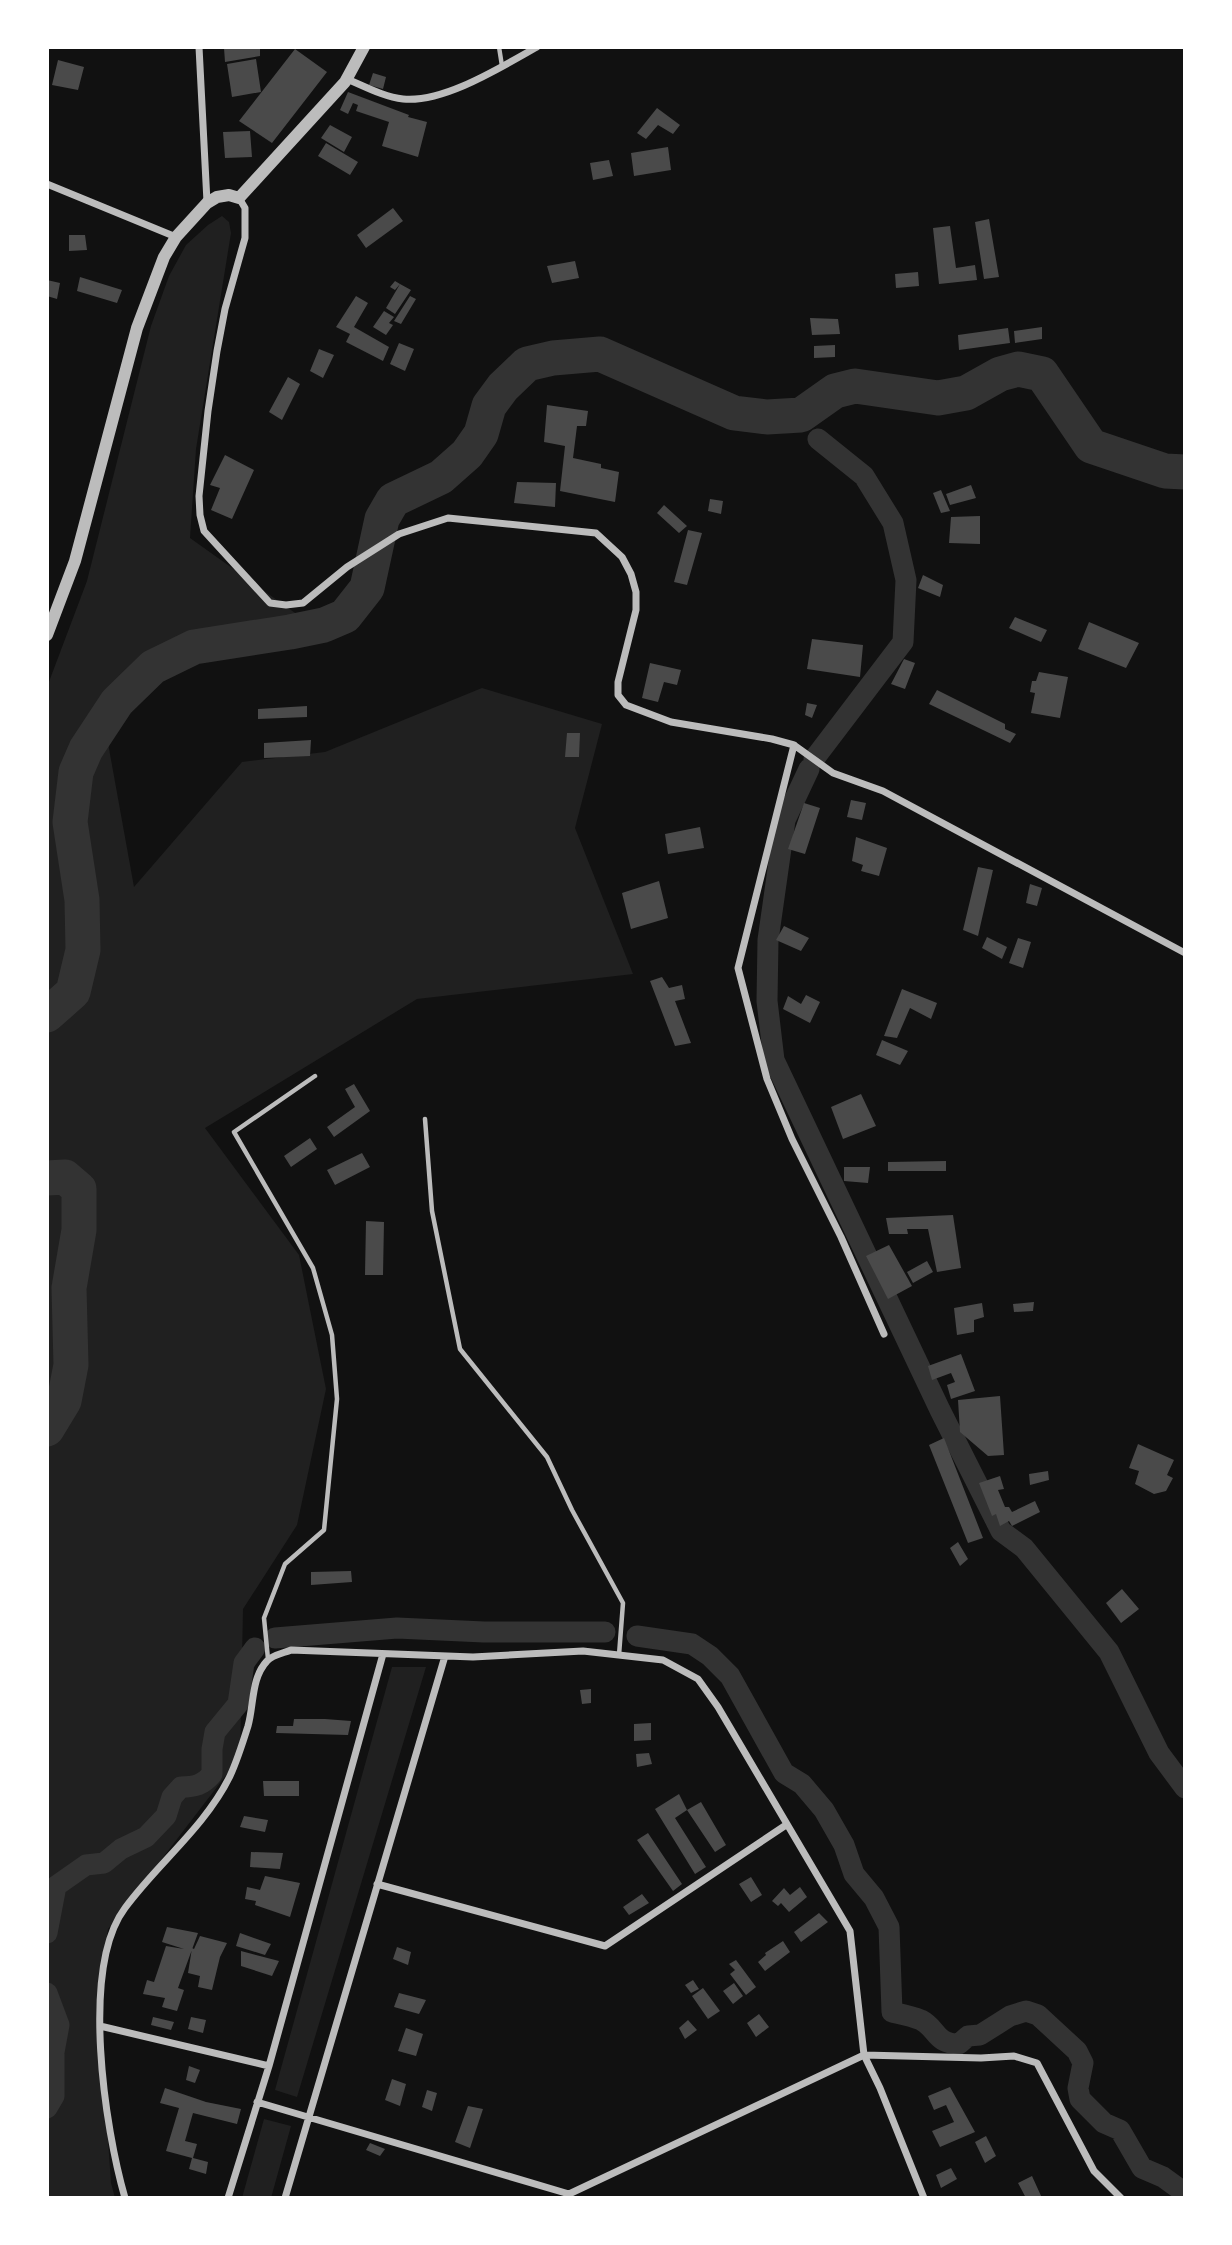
<svg xmlns="http://www.w3.org/2000/svg" width="1232" height="2245" font-family="Quicksand,sans-serif">
  <style>
    .green { fill: #202020 }
    .lines { fill: none; stroke-linecap: round; stroke-linejoin: round }
    .canal { stroke: #333; stroke-width: 21 }
    .river { stroke: #333; stroke-width: 35 }
    .building { fill: #4a4a4a }
    .service { stroke: #bcbcbc; stroke-width: 4.5 }
    .minor { stroke: #bcbcbc; stroke-width: 7 }
    .tertiary { stroke: #bcbcbc; stroke-width: 12 }
  </style>
  <rect width="100%" height="100%" fill="#111"/>
  <path class="green" d="M222,216L229,222L231,233L196,449L190,538L312,625C281,629 246,630 216,640C165,658 137,701 108,743L134,887L242,762L325,752L482,688L602,724L575,828L633,974L417,999L205,1128L299,1255L326,1389L297,1525L243,1609L240,1757L108,1929L98,1994L111,2183L115,2198H47V687L87,581L151,326L169,276L186,245L208,225Z
    M392,1667H426L297,2097L275,2090Z
    M264,2119L291,2126L271,2198H242Z"/>
  <g class="lines">
    <path class="canal" d="M814,759L903,642L906,580L893,523L864,476L818,439
      M809,769L785,820L768,940L767,1001L774,1060L940,1410L1001,1531L1024,1548L1109,1652L1159,1753L1185,1788
      M637,1636L692,1644L710,1656L730,1676L784,1773L802,1784L824,1810L844,1845L854,1874L874,1898L889,1927L892,2012C901,2014 912,2016 921,2020C937,2028 935,2044 959,2044L968,2036L980,2035L1010,2016L1026,2011L1038,2015L1077,2051L1083,2063L1078,2088L1080,2099L1104,2123L1120,2130L1142,2168L1163,2177L1185,2193
      M275,1638L397,1628L484,1632H605
      M47,1933L56,1886L86,1865L104,1863L121,1849L146,1837L166,1816L172,1797L181,1787C195,1787 203,1785 212,1774V1749L215,1732L238,1704L244,1663L255,1648
      M47,1993L59,2025L54,2052V2096L47,2108"/>
    <path class="river" d="M47,1015L73,992L83,950L82,900L70,822L76,772L86,749L117,702L153,667L194,647L290,632L324,625L345,616L367,588L382,519L393,500L441,477L467,454L481,434L489,406L503,387L527,364L553,358L600,354L734,413L767,417L801,415L835,391L855,386L938,398L966,393L1000,374L1018,369L1042,374L1091,446L1165,471L1185,472
      M47,1178L65,1177L79,1189V1230L69,1288L71,1365L64,1401L47,1429"/>
  </g>
  <path class="building" d="M229,47H260V56L225,62L224,48Z
    M295,49L327,72L272,143L239,121Z
    M256,59L261,92L232,97L227,64Z
    M58,60L84,67L78,90L52,85Z
    M373,73L386,77L383,89L369,85Z
    M348,92L409,115L408,117L427,122L418,157L382,146L389,122L356,111L358,105L353,103L348,114L340,110Z
    M657,108L680,125L673,134L658,125L646,139L637,133Z
    M330,125L352,137L344,152L321,138Z
    M250,131L252,157L225,158L223,132Z
    M326,143L358,162L350,175L318,156Z
    M668,147L671,170L634,176L631,153Z
    M609,160L613,176L593,180L590,163Z
    M393,208L403,221L366,248L357,235Z
    M989,219L999,277L984,279L975,222Z
    M950,226L956,268L975,265L977,280L939,284L933,228Z
    M69,235H85L87,250L69,251Z
    M575,261L579,278L552,283L547,266Z
    M918,272L919,286L896,288L895,274Z
    M80,277L122,290L117,303L77,291Z
    M47,280L60,283L57,299L47,296Z
    M395,281L400,284L411,290L395,314L386,308L400,284L395,290L390,287Z
    M356,296L368,303L354,327L389,347L383,361L346,342L350,334L336,327Z
    M410,296L416,299L401,324L394,321Z
    M384,311L394,317L389,323L393,325L386,335L373,327Z
    M810,318L838,319L840,334L812,335Z
    M1042,327V339L1015,343L1014,331Z
    M1008,328L1010,343L959,350L958,335Z
    M399,343L414,349L405,371L390,364Z
    M835,345V357L814,358V346Z
    M319,349L334,355L323,378L310,371Z
    M288,377L300,384L282,420L269,412Z
    M547,405L588,411L586,426H577L573,458L601,464V468L619,472L615,502L560,491L565,446L544,442Z
    M225,455L254,470L232,519L211,510L220,488L210,485Z
    M517,482L556,483L555,507L514,503Z
    M971,485L976,498L950,505L946,494Z
    M941,490L950,511L941,513L933,493Z
    M710,499L723,501L721,514L708,511Z
    M664,505L687,526L679,533L657,513Z
    M980,516V544L949,543L951,517Z
    M688,530L702,533L687,585L674,582Z
    M923,575L943,585L940,597L918,588Z
    M1015,617L1047,630L1041,642L1009,628Z
    M1089,622L1139,643L1126,668L1078,649Z
    M812,639L863,645L860,677L807,669Z
    M904,659L915,663L905,689L891,684Z
    M650,663L681,670L677,685L664,682L658,702L642,698Z
    M1039,672L1068,677L1060,718L1031,713L1035,693L1030,692L1032,681H1036Z
    M937,690L1005,724V729L1016,734L1010,743L929,704Z
    M807,703L817,705L812,718L805,715Z
    M307,706V717L258,719V709Z
    M567,733H580L579,757H565Z
    M311,740L310,756L264,758V743Z
    M851,800L866,803L862,820L847,817Z
    M804,803L820,808L805,854L788,849Z
    M700,827L704,848L668,854L665,834Z
    M856,837L887,848L879,876L861,871L863,865L852,861Z
    M978,867L993,870L978,936L963,930Z
    M659,881L668,918L631,929L622,893Z
    M1030,884L1042,888L1037,906L1026,903Z
    M784,926L809,938L801,951L776,940Z
    M987,937L1007,947L1002,959L982,948Z
    M1018,938L1031,942L1023,968L1009,963Z
    M662,977L669,988L682,985L685,999L675,1001L691,1043L675,1046L650,981Z
    M902,989L937,1003L931,1019L910,1008L897,1038L884,1036Z
    M806,995L820,1002L810,1023L783,1009L788,996L801,1004Z
    M882,1040L908,1051L900,1065L876,1055Z
    M354,1084L370,1111L334,1137L327,1127L355,1107L345,1089Z
    M861,1094L876,1126L843,1139L831,1107Z
    M310,1138L317,1149L291,1167L284,1156Z
    M362,1153L370,1167L335,1185L327,1170Z
    M946,1161V1171H888V1162Z
    M844,1167H870L868,1183L844,1181Z
    M953,1215L961,1268L937,1272L928,1229H907L908,1234H889L886,1218Z
    M366,1221L384,1222L383,1275H365Z
    M889,1245L912,1286L888,1299L866,1256Z
    M927,1261L933,1272L913,1283L907,1272Z
    M1034,1302L1033,1311L1014,1312L1013,1304Z
    M982,1303L984,1317L974,1320V1332L957,1335L954,1308Z
    M961,1354L975,1391L951,1399L947,1385L955,1382L951,1373L932,1380L928,1366Z
    M1000,1396L1004,1455L988,1456L960,1432L958,1400Z
    M944,1438L983,1538L968,1543L929,1445Z
    M1138,1444L1174,1460L1167,1475L1173,1478L1166,1491L1154,1494L1135,1484L1139,1471L1129,1468Z
    M1048,1471L1049,1480L1030,1485L1029,1474Z
    M1000,1476L1004,1489L998,1490L1005,1507H1009L1012,1512L1035,1501L1040,1512L1012,1526L1009,1521L1000,1526L996,1514L992,1516L979,1483Z
    M958,1542L968,1559L960,1566L950,1548Z
    M351,1571L352,1582L311,1585V1572Z
    M1122,1589L1139,1609L1121,1623L1106,1603Z
    M591,1689V1703L582,1704L580,1690Z
    M294,1719H325L351,1721L348,1735L276,1733L277,1726H293Z
    M651,1723V1740L634,1741V1724Z
    M649,1753L652,1764L637,1767L636,1754Z
    M263,1781H299V1796H264Z
    M679,1794L687,1810L701,1802L726,1845L715,1852L687,1810L675,1818L706,1867L695,1874L655,1809Z
    M244,1816L268,1820L265,1832L240,1827Z
    M648,1833L682,1884L673,1891L637,1840Z
    M251,1852L283,1853L280,1869L250,1867Z
    M265,1876L300,1883L290,1917L255,1905L256,1901L245,1899L247,1887L260,1890Z
    M751,1877L762,1895L751,1902L739,1884Z
    M800,1887L807,1897L789,1912L781,1903L778,1906L772,1901L784,1888L790,1895Z
    M642,1894L649,1903L629,1915L623,1907Z
    M819,1913L828,1922L801,1942L794,1932Z
    M167,1927L198,1933L178,1988L184,1990L177,2011L162,2007L165,1998L143,1994L147,1980L154,1982L166,1946L184,1949L162,1942Z
    M240,1933L271,1944L265,1955L236,1946Z
    M200,1936L227,1943L220,1957L212,1990L198,1987L200,1976L188,1973L192,1948L194,1949Z
    M783,1941L790,1952L765,1971L758,1962L766,1955L765,1953Z
    M397,1947L411,1952L408,1965L393,1959Z
    M241,1951L279,1961L272,1976L241,1966Z
    M736,1960L756,1987L746,1995L730,1974L735,1970L729,1964Z
    M693,1980L699,1989L691,1993L685,1985Z
    M734,1983L743,1996L733,2004L723,1991Z
    M703,1988L720,2011L708,2019L692,1996Z
    M399,1993L426,2000L419,2014L394,2007Z
    M759,2014L769,2027L756,2037L747,2023Z
    M153,2017L174,2022L171,2030L151,2025Z
    M191,2017L206,2020L203,2033L188,2029Z
    M688,2020L697,2030L685,2039L679,2028Z
    M406,2028L423,2034L416,2056L398,2051Z
    M189,2066L200,2070L195,2083L186,2080Z
    M392,2079L406,2084L400,2106L385,2100Z
    M950,2087L975,2132L940,2147L932,2131L954,2122L946,2105L934,2110L928,2096Z
    M165,2088L206,2102L241,2109L237,2124L193,2113L185,2141L197,2144L193,2158L208,2162L206,2174L189,2169L192,2158L166,2151L179,2108L160,2103Z
    M427,2090L437,2093L432,2111L422,2107Z
    M468,2106L483,2109L470,2148L455,2142Z
    M986,2136L996,2156L985,2163L975,2142Z
    M370,2143L385,2149L380,2156L366,2150Z
    M951,2168L957,2179L941,2188L936,2175Z
    M1032,2176L1042,2198H1026L1018,2183Z"/>
  <g class="lines">
    <path class="service" d="M499,47L502,66
      M425,1119L432,1211L460,1349L547,1457L572,1510L623,1603L619,1655
      M268,1659L264,1618L285,1564L324,1530L337,1399L332,1335L313,1268L234,1132L315,1076"/>
    <path class="minor" d="M199,47L207,202
      M347,79C364,86 384,97 403,99C444,103 501,67 537,47
      M47,184L176,237
      M239,198L245,208V238L225,309L217,351L208,411L199,496L200,515L204,531L270,603L286,605L303,603L347,567L399,534L448,518L596,533L622,557L631,574L636,592V610L618,682V695L626,705L671,722L772,739L794,745L833,773L883,791L1185,953
      M794,745L738,968L767,1079L792,1139L841,1237L884,1334
      M377,1884L605,1946L786,1825
      M100,2026L269,2066
      M257,2102L569,2194L864,2055L981,2058L1014,2056L1037,2063L1094,2171L1121,2198
      M125,2198C105,2129 80,1968 125,1908C158,1863 205,1827 230,1776C237,1761 243,1742 248,1726C254,1705 251,1678 267,1661C272,1655 284,1653 291,1650L473,1657L583,1651L663,1660L698,1679L718,1707L850,1931L864,2055L880,2088L924,2198
      M228,2198L269,2066L383,1654
      M285,2198L445,1656"/>
    <path class="tertiary" d="M47,635L75,561L137,328L164,257L176,237L207,203L217,197L229,195L239,198L345,82L364,47"/>
  </g>
  <rect width="1232" height="2245" fill="none" stroke="#ffffff" stroke-width="98"/>
</svg>
